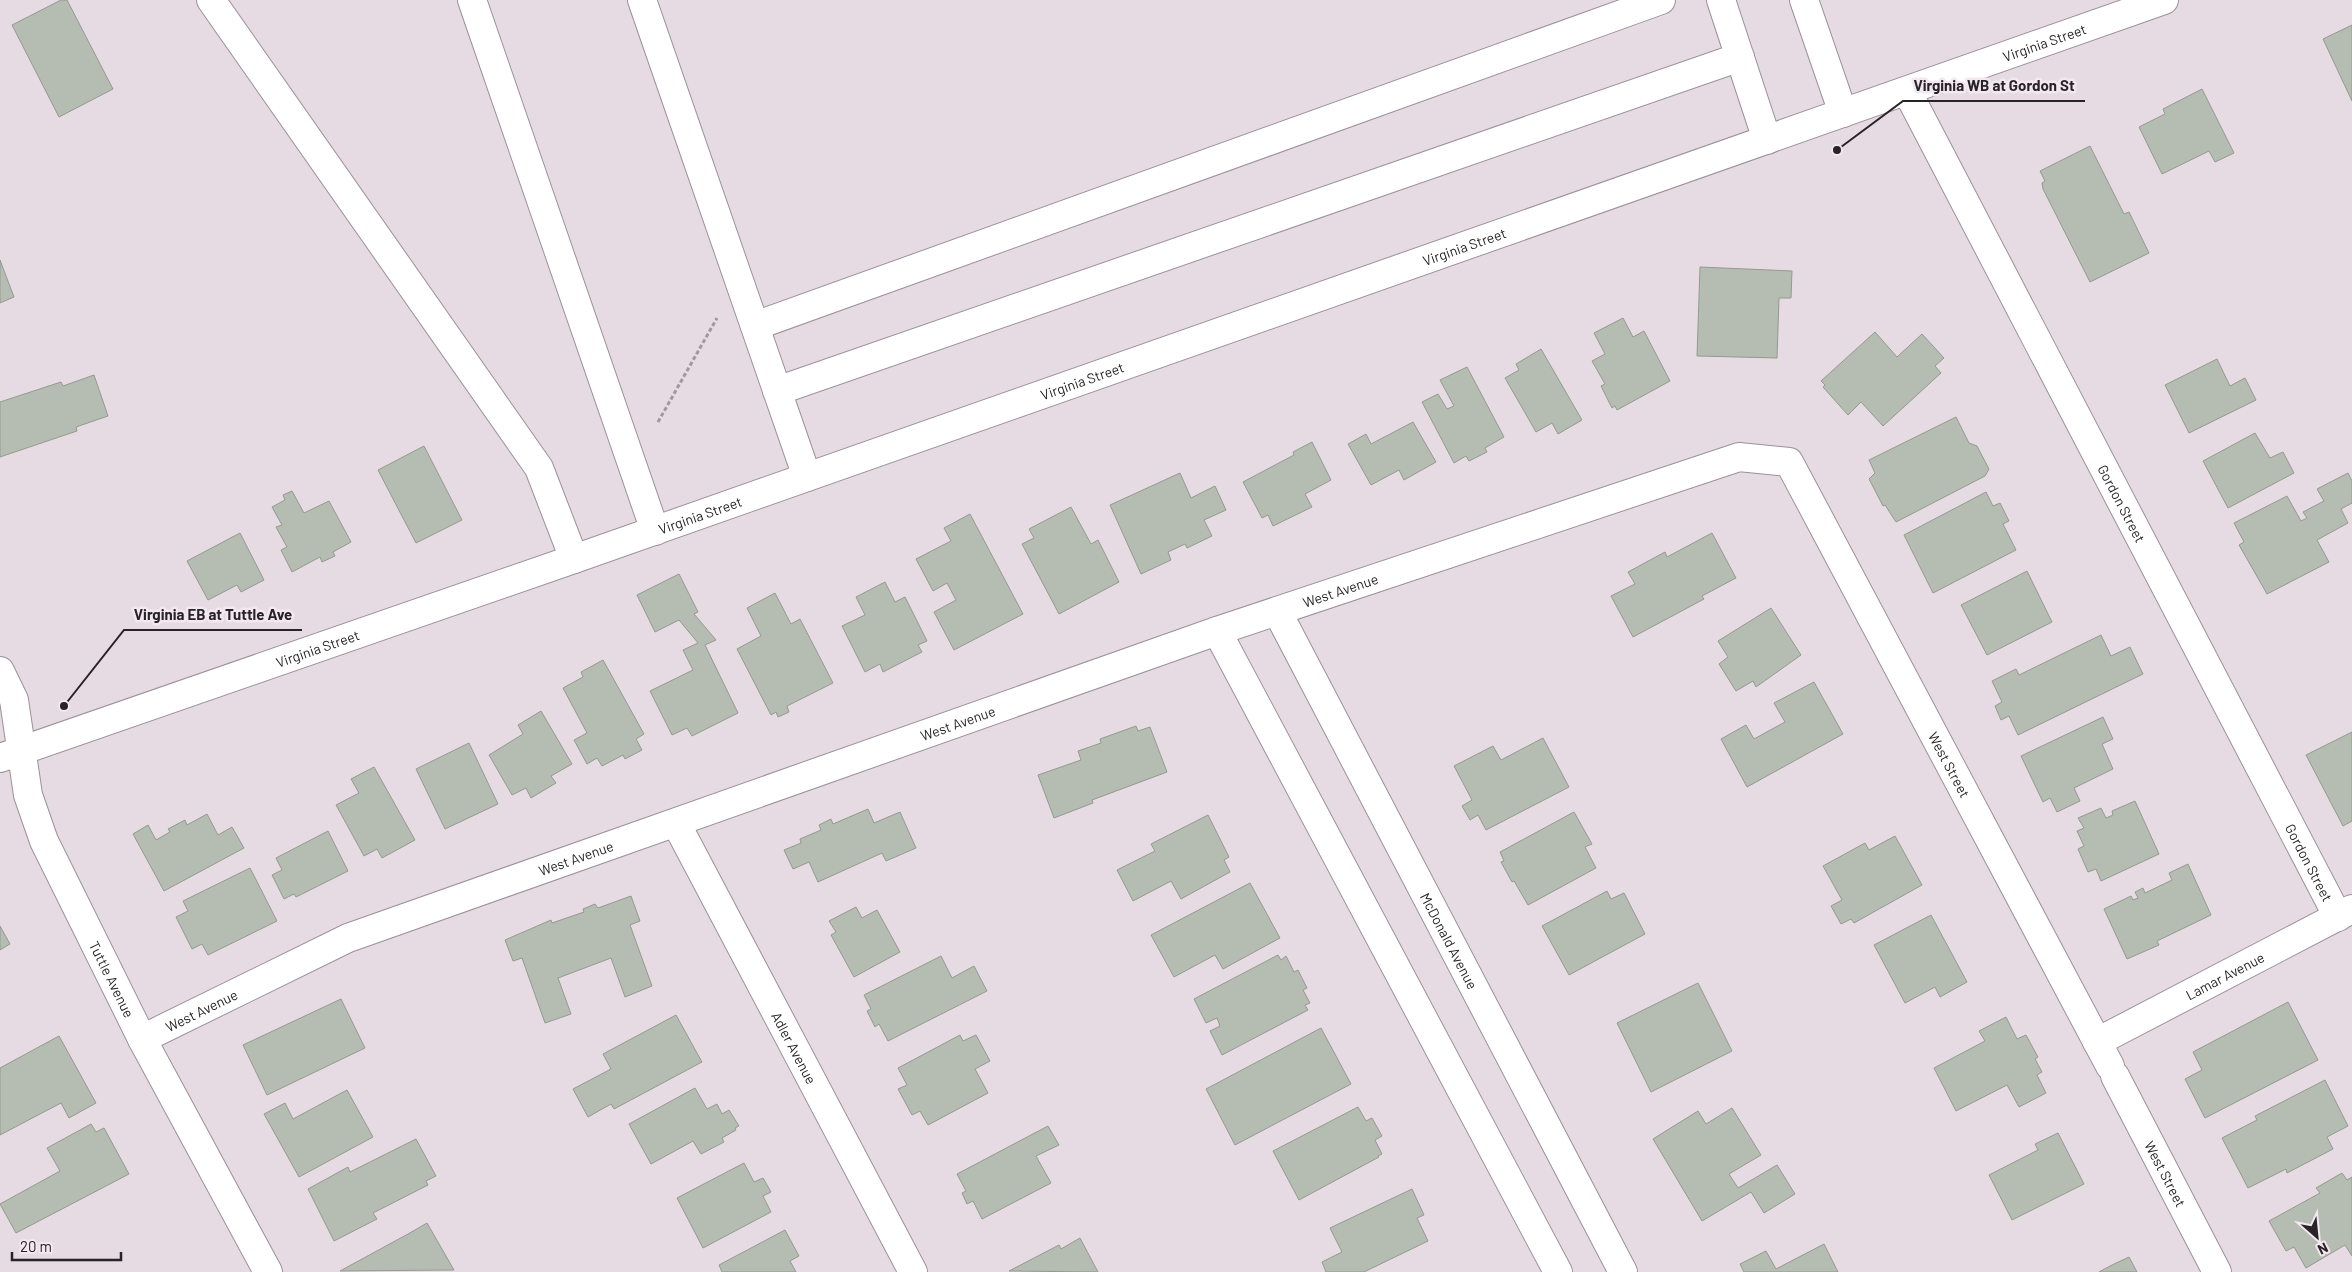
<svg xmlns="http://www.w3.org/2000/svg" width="2352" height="1272" font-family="Barlow,sans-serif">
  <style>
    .building { fill: #b5bcb1; stroke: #949a90 }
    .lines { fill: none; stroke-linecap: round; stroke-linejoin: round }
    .minor-casing { stroke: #9c9199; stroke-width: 30 }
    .path { stroke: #a0989e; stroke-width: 3; stroke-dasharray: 4 2.5; stroke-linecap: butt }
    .minor { stroke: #fff; stroke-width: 28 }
    .labels { text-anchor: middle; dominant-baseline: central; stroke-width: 5; stroke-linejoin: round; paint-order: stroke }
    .street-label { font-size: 14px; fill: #272326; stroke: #f4e8f0 }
    .leader { fill: none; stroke: #272326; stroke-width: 2 }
    .callout-dot { fill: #272326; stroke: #f4e8f0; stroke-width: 2 }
    .callout-label { font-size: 15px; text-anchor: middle; font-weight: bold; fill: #272326; stroke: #f4e8f0; stroke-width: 5; stroke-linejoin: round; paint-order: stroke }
  </style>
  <rect width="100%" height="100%" fill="#e6dbe3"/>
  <path class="building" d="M61,0H67L113,89L59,117L12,25Z
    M2352,25V101L2323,39Z
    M2202,89L2234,153L2215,162L2209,151L2162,174L2139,127L2165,114L2163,109Z
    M2090,146L2124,214L2129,212L2149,253L2090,282L2043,189L2042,183L2045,181L2040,171Z
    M0,260L14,297L0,303Z
    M1700,267L1792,271L1791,298H1779L1777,358L1697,356Z
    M1623,318L1633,337L1644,331L1670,381L1617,410L1615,406L1612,408L1601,386L1605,384L1592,361L1605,354L1594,333Z
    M1875,332L1897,357L1922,334L1944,358L1935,366L1941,373L1883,426L1861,402L1848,415L1823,387L1825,385L1821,381Z
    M1541,349L1582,420L1558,434L1552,423L1536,432L1505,378L1519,370L1516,364Z
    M2217,359L2230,386L2245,378L2256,400L2189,433L2165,385Z
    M1467,367L1504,437L1485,448L1487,452L1469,461L1466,456L1454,463L1422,402L1438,394L1447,409L1454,406L1440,380Z
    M94,375L108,416L76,427L77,431L0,457V402L61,382L63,386Z
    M1956,417L1969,443L1977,446L1989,469L1985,476L1896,522L1885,505L1883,506L1869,479L1875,473L1869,460Z
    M1413,422L1436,462L1404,480L1399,470L1371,485L1348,444L1366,434L1371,444Z
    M2255,433L2270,458L2283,452L2294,473L2228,508L2203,461Z
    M1312,442L1331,480L1305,494L1312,507L1273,526L1268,515L1262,518L1243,482L1294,455L1293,452Z
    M424,446L462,520L416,543L378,470Z
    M1180,473L1191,498L1215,486L1226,510L1204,520L1212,536L1187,548L1185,544L1168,552L1171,560L1141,574L1110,505Z
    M2348,473L2352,481V503L2341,509L2348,523L2317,540L2329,562L2267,594L2239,545L2244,542L2234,523L2287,496L2301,521L2307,518L2303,512L2324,501L2317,489Z
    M292,491L304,513L329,501L351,542L333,552L335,556L322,562L320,557L292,572L281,550L287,547L276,527L282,525L272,507L285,500L283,495Z
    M1986,492L1993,506L2000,503L2009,521L2003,524L2016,550L1933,593L1904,535Z
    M1071,507L1091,544L1098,540L1119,582L1059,614L1022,544L1034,538L1029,529Z
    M970,514L1023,614L954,650L934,612L956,600L947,583L933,591L916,559L951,541L944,528Z
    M240,533L264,580L241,592L237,585L208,600L187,561Z
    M1712,533L1736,578L1702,596L1704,599L1633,637L1611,596L1635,584L1628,572L1665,552L1667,557Z
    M2027,571L2052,622L1987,655L1961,605Z
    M679,574L698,612L694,614L716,640L705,645L738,713L692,736L687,728L672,735L650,691L693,670L683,650L698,643L679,620L655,632L637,595Z
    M885,582L895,602L905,597L927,641L918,645L922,652L883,672L880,664L865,672L842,626L865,615L856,597Z
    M775,593L791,624L800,619L833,683L787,706L789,712L778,717L776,712L771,715L737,649L761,636L747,608Z
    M1771,608L1801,655L1756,687L1753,681L1736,691L1719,664L1728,657L1718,641Z
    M2101,635L2111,656L2130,647L2143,674L2018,735L2009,716L2001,720L1995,706L2002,702L1992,681L2016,669L2019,675Z
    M603,660L644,734L636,739L642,750L625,759L623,755L602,766L597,758L587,764L574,740L587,733L563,688L583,677L581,672Z
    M1814,682L1843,734L1747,787L1721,739L1746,725L1754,739L1785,722L1774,703Z
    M541,711L572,764L551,776L556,783L531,798L526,788L512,795L489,755L523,734L518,725Z
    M2103,717L2113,739L2102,744L2113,769L2074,788L2080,801L2057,812L2050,798L2043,802L2021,756Z
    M1136,726L1138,731L1150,727L1167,772L1092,800L1093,803L1054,818L1038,775L1081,760L1078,751L1101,743L1100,739Z
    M2352,732V821L2343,826L2306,755Z
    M1543,738L1569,787L1486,830L1478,815L1470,820L1462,806L1472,800L1454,766L1493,746L1501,760Z
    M469,743L498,804L445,829L416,769Z
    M374,767L415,840L382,858L377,849L364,856L336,805L359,793L351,779Z
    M2135,801L2159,854L2101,881L2096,869L2088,872L2078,849L2084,846L2077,831L2084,828L2078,818L2101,808L2106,818L2113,815L2112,811Z
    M868,809L874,823L900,812L916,848L886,861L882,853L818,882L809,862L793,869L784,850L801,843L800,839L821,830L819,825L831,819L833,824Z
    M1574,812L1592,844L1585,847L1596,868L1528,905L1514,881L1512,882L1501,862L1504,861L1500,852Z
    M207,814L218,835L232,827L244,848L164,891L133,834L148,825L156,840L170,832L168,829L185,820L187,825Z
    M1208,815L1229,857L1224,860L1230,872L1181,899L1171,881L1133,901L1117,870L1155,851L1151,844Z
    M328,831L348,871L296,897L294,894L284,899L272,875L282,870L276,858Z
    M1895,836L1922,885L1854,923L1851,919L1841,924L1831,906L1842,900L1823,866L1865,843L1869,850Z
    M2188,864L2211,915L2157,941L2159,945L2127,959L2104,909L2131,896L2133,900L2138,898L2135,892L2143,888L2145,893L2172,880L2169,873Z
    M250,868L277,921L208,955L202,944L192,949L176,917L188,911L183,901Z
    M1250,883L1280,938L1223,969L1215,955L1174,977L1151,935Z
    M1607,891L1611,899L1624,893L1645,934L1569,975L1542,926Z
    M631,896L640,921L630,925L652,986L625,997L611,958L558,978L571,1014L545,1023L522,958L513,961L505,940L551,920L552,923L584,912L583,909L595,904L598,908Z
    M856,907L862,918L877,910L900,952L854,977L831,935L836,932L829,921Z
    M1931,915L1967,982L1940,997L1935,987L1905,1003L1874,945Z
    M0,926L10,944L0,950Z
    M1278,955L1281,960L1286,956L1294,972L1298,970L1307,988L1303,990L1310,1003L1305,1005L1308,1010L1222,1055L1210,1031L1220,1026L1217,1018L1206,1023L1194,999Z
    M941,956L952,978L974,966L987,991L888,1041L879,1024L875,1027L867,1011L871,1009L864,995Z
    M1698,983L1732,1051L1651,1092L1617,1023Z
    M341,999L365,1048L267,1095L243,1045Z
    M2288,1002L2318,1060L2205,1118L2185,1079L2202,1070L2193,1052Z
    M676,1015L702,1062L614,1109L611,1104L588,1117L573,1089L611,1069L603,1054Z
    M2006,1017L2017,1039L2026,1035L2038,1057L2035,1059L2042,1072L2037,1075L2046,1093L2019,1107L2007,1085L1956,1111L1934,1068L1985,1041L1979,1031Z
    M1321,1028L1351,1084L1235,1145L1206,1089Z
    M960,1035L963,1041L976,1035L990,1061L975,1069L988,1093L928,1125L920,1111L912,1115L898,1089L907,1085L898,1068Z
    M59,1036L96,1103L69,1118L61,1103L0,1135V1068Z
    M2325,1080L2348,1126L2327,1137L2333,1149L2287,1173L2286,1169L2248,1188L2222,1138L2257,1120L2255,1116Z
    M695,1088L707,1109L717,1104L722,1114L729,1110L739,1126L735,1128L736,1130L722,1138L724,1142L701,1154L693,1141L651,1164L629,1124Z
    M347,1090L373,1137L299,1177L264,1114L285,1103L293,1119Z
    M1358,1107L1366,1121L1372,1118L1382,1136L1375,1140L1382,1154L1378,1156L1379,1157L1299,1200L1273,1151Z
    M1732,1108L1761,1155L1729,1174L1738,1188L1777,1165L1795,1194L1764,1213L1751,1192L1702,1221L1653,1139L1698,1111L1706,1124Z
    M91,1124L96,1132L104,1128L129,1174L16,1233L0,1204L60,1171L47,1148Z
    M1048,1126L1059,1145L1036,1156L1051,1183L982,1219L973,1201L967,1204L962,1193L966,1191L957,1174Z
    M2058,1133L2084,1184L2012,1220L1989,1175L2038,1150L2035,1144Z
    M416,1139L436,1176L426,1181L428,1185L373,1213L377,1219L334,1241L308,1189L348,1167L350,1172Z
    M744,1163L754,1182L763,1178L771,1192L763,1196L771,1212L703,1248L677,1198Z
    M2342,1173L2347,1180L2352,1177V1256L2345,1245L2306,1268L2294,1247L2286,1251L2269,1221L2320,1193L2316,1188Z
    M1412,1189L1424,1215L1417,1218L1428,1241L1364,1272H1326L1322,1262L1342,1252L1330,1228Z
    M427,1223L454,1270L340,1271L408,1234Z
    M785,1230L799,1256L790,1261L796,1272H722L719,1265Z
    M1080,1238L1098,1272L1009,1271L1059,1245L1061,1249Z
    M1824,1244L1838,1272H1744L1740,1264L1766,1251L1776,1269Z
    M2129,1257L2137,1272H2099L2110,1266Z"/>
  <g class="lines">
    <g class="minor-casing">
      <g id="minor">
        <path d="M211,0L539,468L574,559"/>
        <path d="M472,0L655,531"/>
        <path d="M642,0L807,477"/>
        <path d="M1721,0L1767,140"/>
        <path d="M1804,0L1843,113"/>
        <path id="s1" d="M1907,91L2338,917"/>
        <path d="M755,326L1661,0"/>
        <path d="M777,391L1740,57"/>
        <path id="s2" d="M1277,611L1623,1272"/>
        <path d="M1217,631L1558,1272"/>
        <path id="s3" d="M0,671L14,700L28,795L44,841L142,1039L268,1272"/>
        <path id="s4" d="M0,758L574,559L2164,0"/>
        <path id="s5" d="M676,823L913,1272"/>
        <path id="s6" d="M142,1039L348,938L1217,631L1739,457L1789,462L2110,1066"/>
        <path id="s7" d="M2097,1042L2352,909"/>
        <path id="s8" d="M2115,1076L2217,1272"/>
      </g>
    </g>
    <path class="path" d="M658,422L717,318"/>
    <use href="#minor" class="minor"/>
  </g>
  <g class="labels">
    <g class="street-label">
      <text stroke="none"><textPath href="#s4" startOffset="2166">Virginia Street</textPath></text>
      <text stroke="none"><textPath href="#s4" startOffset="1551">Virginia Street</textPath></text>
      <text stroke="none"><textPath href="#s4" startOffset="1146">Virginia Street</textPath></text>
      <text stroke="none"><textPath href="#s1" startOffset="465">Gordon Street</textPath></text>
      <text stroke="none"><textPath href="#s4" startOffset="741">Virginia Street</textPath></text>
      <text stroke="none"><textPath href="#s6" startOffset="1281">West Avenue</textPath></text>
      <text stroke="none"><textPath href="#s4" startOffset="336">Virginia Street</textPath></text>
      <text stroke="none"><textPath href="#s6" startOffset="876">West Avenue</textPath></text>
      <text stroke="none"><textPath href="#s6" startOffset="2094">West Street</textPath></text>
      <text stroke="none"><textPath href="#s6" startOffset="471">West Avenue</textPath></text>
      <text stroke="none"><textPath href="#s1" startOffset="870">Gordon Street</textPath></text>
      <text stroke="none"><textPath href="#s2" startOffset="372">McDonald Avenue</textPath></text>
      <text stroke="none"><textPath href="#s7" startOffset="144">Lamar Avenue</textPath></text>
      <text stroke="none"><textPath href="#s3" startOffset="331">Tuttle Avenue</textPath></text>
      <text stroke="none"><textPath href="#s6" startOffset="66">West Avenue</textPath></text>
      <text stroke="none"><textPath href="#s5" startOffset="254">Adler Avenue</textPath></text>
      <text stroke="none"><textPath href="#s8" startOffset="110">West Street</textPath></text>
    </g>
  </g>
  <path class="leader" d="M1837 150L1903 101H2085M64 706L124 630H302"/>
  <g class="callout-dot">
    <circle cx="1837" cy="150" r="5"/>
    <circle cx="64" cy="706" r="5"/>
  </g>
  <g class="callout-label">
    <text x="1994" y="91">Virginia WB at Gordon St</text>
    <text x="213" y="620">Virginia EB at Tuttle Ave</text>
  </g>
  <g transform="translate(2317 1237) rotate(153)" stroke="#f4e8f0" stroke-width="4" paint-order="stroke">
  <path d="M0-4L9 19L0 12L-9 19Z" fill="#272326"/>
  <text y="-8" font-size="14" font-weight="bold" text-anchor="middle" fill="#272326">N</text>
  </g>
  <path d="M12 1252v8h109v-8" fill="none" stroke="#272326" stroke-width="2.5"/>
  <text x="20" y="1252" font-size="15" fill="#272326" stroke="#f4e8f0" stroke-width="4" paint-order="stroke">20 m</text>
</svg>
